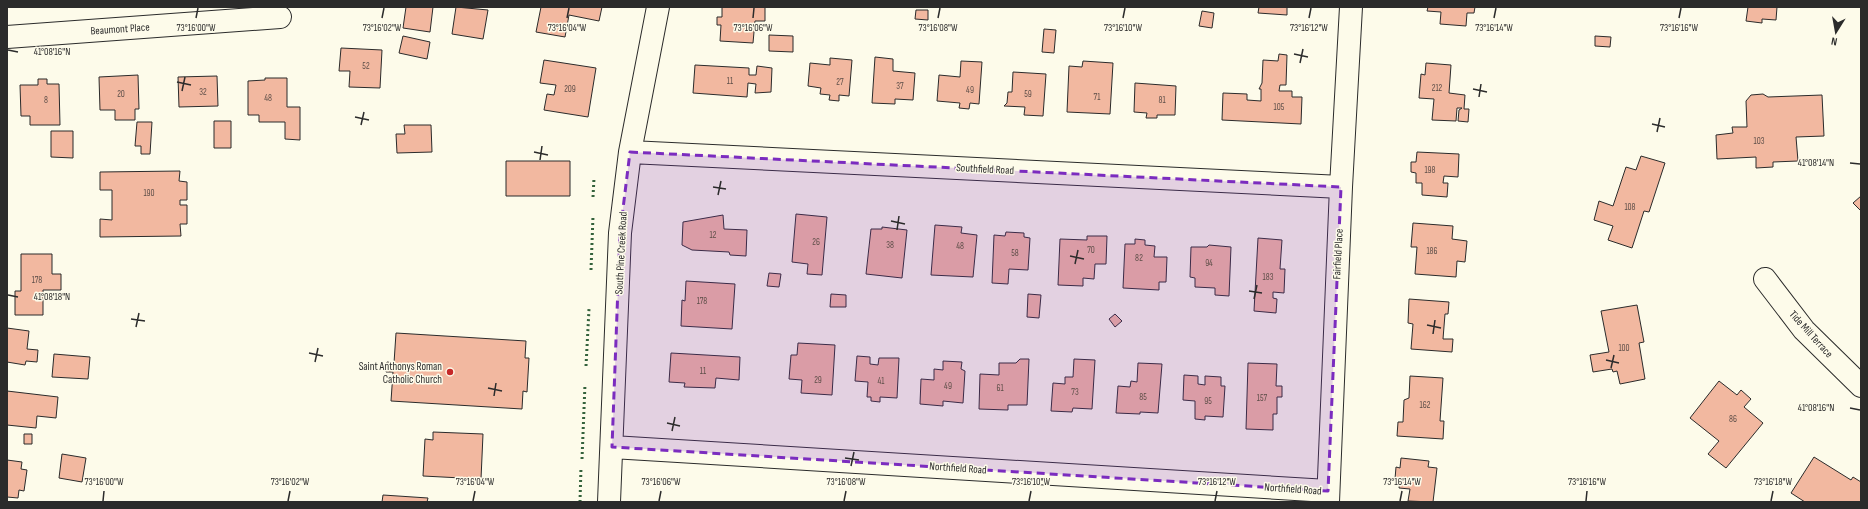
<svg xmlns="http://www.w3.org/2000/svg" width="1868" height="509" font-family="'Sofia Sans Condensed',sans-serif">
  <style>
    .building { fill: #f2b8a0; stroke: #2b2b2b }
    .lines { fill: none; stroke-linecap: round; stroke-linejoin: round }
    .minor-casing { stroke: #2b2b2b; stroke-width: 24 }
    .minor { stroke: #fdfbea; stroke-width: 22 }
    .hedge { stroke: #34623c; stroke-width: 3; stroke-dasharray: 2 3; stroke-linecap: butt }
    .marked { fill: #7b2cbf; fill-opacity: 0.2; stroke: #7b2cbf; stroke-width: 3; stroke-dasharray: 8 5; stroke-linejoin: round }
    .ticks { fill: none; stroke: #2b2b2b; stroke-width: 1.5 }
    .poi-dot { fill: #c62828; stroke: #fdfbea; stroke-width: 1.5 }
    .labels { text-anchor: middle; dominant-baseline: central; stroke-width: 3; stroke-linejoin: round; paint-order: stroke }
    .number-label { font-size: 9px; fill: #5d4e48 }
    .street-label { font-size: 11px; fill: #2b2b2b; stroke: #fdfbea }
    .poi-label { font-size: 11px; fill: #2b2b2b; stroke: #fdfbea; text-anchor: end }
    .ticks-label { font-size: 10px; text-anchor: middle; fill: #2b2b2b; stroke: #fdfbea; stroke-width: 3; stroke-linejoin: round; paint-order: stroke }
  </style>
  <rect width="100%" height="100%" fill="#fdfbea"/>
  <path class="building" d="M406,7H433L430,32L403,28Z
    M456,7L488,10L483,39L452,34Z
    M541,7H602L599,21L569,15L565,37L536,32Z
    M722,7H765V21H755L753,43L720,41L721,25H717V17H722Z
    M1259,7H1287V15L1258,13Z
    M1428,7H1475L1474,13H1467L1466,26L1440,24L1441,12L1427,11Z
    M1748,7H1777L1776,20L1762,19V23L1746,21Z
    M916,10H928V20L915,19Z
    M1202,11L1214,13L1212,28L1199,26Z
    M1044,29L1056,30L1054,53L1042,52Z
    M769,35L793,36V52L769,51Z
    M403,36L430,42L427,59L399,53Z
    M1595,36L1611,37L1610,47L1595,46Z
    M341,48L382,50L380,88L349,87L350,71H339Z
    M1279,54L1287,55L1286,85H1280L1279,91H1292V97H1302L1301,124L1222,120L1223,93L1247,94V100L1261,101V89H1259L1262,83L1263,60L1278,61Z
    M875,57L893,59V71L915,73L913,100L895,99V104L872,103Z
    M830,58L852,60L849,96L839,95V101L829,100L830,95L820,94L821,88L808,86L810,63L830,65Z
    M544,60L596,68L588,117L544,110L547,94L554,95L556,85L540,83Z
    M961,61L982,62L979,104L970,103L969,109L959,108L960,103L937,101L939,75L960,77Z
    M1083,61L1113,63L1110,114L1067,112L1069,66L1082,67Z
    M1426,63L1451,65L1449,93L1465,95L1464,109H1469L1468,122L1458,121L1459,110L1462,108H1457L1456,121L1432,120L1434,99L1419,98L1421,74L1425,75Z
    M695,65L749,68V75H756L757,66L772,68L771,92L755,93L756,84L748,83L747,97L693,93Z
    M1013,72L1046,74L1043,116L1024,115L1025,107L1004,106L1007,103L1008,92H1012Z
    M138,75L139,109H135V120H115V110H100L99,77Z
    M217,76L218,106L179,107L178,77Z
    M265,78H287V107H300V140L285,139V122H259V115H248V81L265,80Z
    M38,79H47V84H59L60,125H30V116H21L20,85H38Z
    M1135,83L1176,86L1175,115H1157V118H1146L1147,113L1134,112Z
    M1763,94L1768,97L1822,95L1824,136L1796,137L1798,161L1773,162V167L1756,168V157L1717,159L1716,135L1733,133L1732,127H1747L1746,101L1751,95Z
    M214,121H231V148H214Z
    M137,122H152L150,154H141V146H135Z
    M404,125H431L432,152L397,153L396,134H405Z
    M51,131H73V158L51,157Z
    M1417,152L1459,154L1458,177L1444,176L1443,183H1448L1447,197L1422,195V183H1416V173L1411,172V162H1416Z
    M1641,156L1665,163L1649,212L1644,211L1632,248L1608,240L1613,226L1594,220L1599,201L1613,206L1626,167L1636,170Z
    M506,161H570V196H506Z
    M180,171L179,181L187,182V200H180V205H187V224H180L181,236L100,237V219L112,220V190H100V172Z
    M1861,196V211L1853,203Z
    M796,214L827,217L822,275L807,274L808,264L792,262Z
    M723,215L724,229L747,230L746,256L730,255L729,252L692,250L682,245L683,222Z
    M1413,223L1453,226L1452,239L1467,241L1465,262L1457,261L1456,277L1415,274L1417,247H1411Z
    M935,225L962,227L961,233L977,235L973,277L931,275Z
    M882,227L907,230L902,278L866,274L871,229H882Z
    M1006,232L1024,233V237L1030,238L1028,270L1009,269L1008,284L992,283L994,235L1005,236Z
    M1087,236H1107L1106,264H1095L1094,279L1083,278V286L1058,285L1060,239L1087,240Z
    M1258,238L1282,240L1280,269H1285L1284,293L1273,292V298L1277,299L1276,313L1254,311Z
    M1135,239L1145,240V245L1155,246L1154,257H1167L1166,282H1159V290L1123,288L1125,244H1135Z
    M1209,245L1231,247L1229,296L1215,295V288L1195,287V278L1190,277L1191,247H1207Z
    M21,254H52V274H61V290H43V315H15V291H21Z
    M769,273L781,274L779,287L767,286Z
    M686,281L735,284L732,329L681,326L682,300L685,301Z
    M831,294L846,295V307H830Z
    M1028,294L1041,295L1039,318L1027,317Z
    M1409,299L1449,302L1448,314H1445L1443,339H1453L1452,352L1411,349L1413,324L1408,323Z
    M1637,305L1644,342L1639,343L1645,379L1620,384L1617,371L1613,372L1612,369L1593,372L1590,355L1609,352L1601,311Z
    M1115,314L1122,321L1115,327L1109,319Z
    M7,328L29,331L27,349L38,350L37,362L26,361L25,365L7,362Z
    M396,333L526,341L525,358H529L527,392L523,391L522,409L391,401L393,372H386L387,362L394,363Z
    M798,343L835,345L832,395L801,393L802,380L789,379L791,355H797Z
    M671,353L740,357L739,380L716,378L715,388L684,387L685,383L669,382Z
    M54,354L90,357L88,379L52,377Z
    M857,356L870,357V364L878,365L879,358H899L897,398L880,397V402L871,401V397H867L868,382L855,381Z
    M1020,359H1029L1027,405H1008V410L979,409L980,374L999,375V363H1016Z
    M1074,359L1095,360L1092,409L1073,408L1072,412L1051,411L1053,383L1065,384V377H1073Z
    M943,361L962,362L961,369L965,371L963,403L943,401V406L920,404L921,379L934,380V369L943,370Z
    M1138,363L1162,364L1158,413L1140,412V414L1116,413L1118,386L1130,387L1131,381L1137,382Z
    M1248,363L1277,364L1276,386H1282V397H1277V414H1273V430L1246,429Z
    M1184,375L1198,376V384L1205,385V376L1221,377V386H1225L1223,417L1205,416V420L1195,419V401L1183,400Z
    M1410,376L1443,378L1440,421H1444L1443,439L1397,436L1398,422H1403L1404,400L1409,398Z
    M1719,381L1737,395L1741,390L1751,399L1744,407L1763,423L1726,468L1708,454L1719,441L1690,418Z
    M7,391L58,397L56,418L37,416L36,428L7,425Z
    M433,432L483,434L481,479L423,476L425,439L433,440Z
    M24,434H32V444H24Z
    M62,454L86,458L82,482L59,478Z
    M1814,457L1851,480L1853,477L1861,482V502H1805L1791,493Z
    M1401,458L1429,461L1428,467L1437,468L1433,502L1408,501L1410,489L1399,488L1400,479H1395L1396,467L1400,468Z
    M7,460L22,462L21,469L27,470L24,491L19,490L18,498L7,497Z
    M383,495L428,498L427,502H382Z"/>
  <g class="lines">
    <g class="minor-casing">
      <path id="minor" d="M7,37L280,17
        M630,152L1341,187
        M1765,279L1804,330L1861,386
        M612,447L1328,491
        M609,502L620,233L630,152L658,7
        M1328,502L1341,187L1351,7"/>
    </g>
    <use href="#minor" class="minor"/>
    <path class="hedge" d="M593,197L594,178
      M591,270L593,216
      M586,366L589,309
      M582,459L585,384
      M580,502L581,467"/>
  </g>
  <path class="marked" d="M630,152L1341,187L1328,491L612,447L620,233Z"/>
  <path class="ticks" d="M196,18L198,8M382,18L384,8M567,18L569,8M753,18L754,8M938,18L940,8M1123,18L1125,8M1309,18L1311,8M1494,18L1496,8M1679,18L1681,8M8,50L18,52M1294,54L1308,57M1300,63L1303,49M177,82L191,85M1473,89L1487,92M182,91L185,77M1479,97L1481,84M355,117L369,120M1652,124L1665,127M361,125L364,112M1657,132L1660,118M534,152L548,155M540,160L542,146M1850,163L1860,164M713,187L726,189M718,195L721,181M891,221L905,224M897,230L899,216M1070,256L1084,259M1075,264L1078,250M1249,291L1262,293M8,295L18,297M1254,299L1257,285M131,319L145,321M1427,325L1441,328M136,327L139,313M1433,334L1435,320M309,353L323,356M1606,360L1619,363M315,362L318,348M1611,368L1614,355M488,388L502,391M494,396L496,383M1850,408L1860,410M667,423L680,426M672,431L675,417M845,458L859,460M851,466L854,452M103,501L104,491M288,501L290,491M473,501L475,491M659,501L661,491M844,501L846,491M1029,501L1031,491M1215,501L1217,491M1400,501L1402,491M1586,501L1587,491M1771,501L1773,491"/>
  <circle class="poi-dot" cx="450" cy="372" r="4"/>
  <g class="labels">
    <g class="number-label">
      <text x="366" y="66">52</text>
      <text x="730" y="81">11</text>
      <text x="840" y="82">27</text>
      <text x="900" y="86">37</text>
      <text x="1437" y="88">212</text>
      <text x="570" y="89">209</text>
      <text x="970" y="90">49</text>
      <text x="203" y="92">32</text>
      <text x="121" y="94">20</text>
      <text x="1028" y="94">59</text>
      <text x="1097" y="97">71</text>
      <text x="268" y="98">48</text>
      <text x="46" y="100">8</text>
      <text x="1162" y="100">81</text>
      <text x="1279" y="107">105</text>
      <text x="1759" y="141">103</text>
      <text x="1430" y="170">198</text>
      <text x="149" y="193">190</text>
      <text x="1630" y="207">108</text>
      <text x="713" y="235">12</text>
      <text x="816" y="242">26</text>
      <text x="890" y="245">38</text>
      <text x="960" y="246">48</text>
      <text x="1091" y="250">70</text>
      <text x="1432" y="251">186</text>
      <text x="1015" y="253">58</text>
      <text x="1139" y="258">82</text>
      <text x="1209" y="263">94</text>
      <text x="1268" y="277">183</text>
      <text x="37" y="280">178</text>
      <text x="702" y="301">178</text>
      <text x="1624" y="348">100</text>
      <text x="703" y="371">11</text>
      <text x="818" y="380">29</text>
      <text x="881" y="381">41</text>
      <text x="948" y="386">49</text>
      <text x="1000" y="388">61</text>
      <text x="1075" y="392">73</text>
      <text x="1143" y="397">85</text>
      <text x="1262" y="398">157</text>
      <text x="1208" y="401">95</text>
      <text x="1425" y="405">162</text>
      <text x="1733" y="419">86</text>
    </g>
    <g class="street-label">
      <text transform="translate(120 29) rotate(-4)">Beaumont Place</text>
      <text transform="translate(985 169) rotate(3)">Southfield Road</text>
      <text transform="translate(621 253) rotate(-87)">South Pine Creek Road</text>
      <text transform="translate(1338 254) rotate(-87)">Fairfield Place</text>
      <text transform="translate(1811 334) rotate(48)">Tide Mill Terrace</text>
      <text transform="translate(958 468) rotate(4)">Northfield Road</text>
      <text transform="translate(1293 489) rotate(4)">Northfield Road</text>
    </g>
    <g class="poi-label">
      <text x="442" y="366">Saint Anthonys Roman<tspan x="442" dy="13">Catholic Church</tspan></text>
    </g>
  </g>
  <g class="ticks-label">
    <text x="196" y="31">73°16'00"W</text>
    <text x="382" y="31">73°16'02"W</text>
    <text x="567" y="31">73°16'04"W</text>
    <text x="753" y="31">73°16'06"W</text>
    <text x="938" y="31">73°16'08"W</text>
    <text x="1123" y="31">73°16'10"W</text>
    <text x="1309" y="31">73°16'12"W</text>
    <text x="1494" y="31">73°16'14"W</text>
    <text x="1679" y="31">73°16'16"W</text>
    <text x="52" y="55">41°08'16"N</text>
    <text x="1816" y="166">41°08'14"N</text>
    <text x="52" y="300">41°08'18"N</text>
    <text x="1816" y="411">41°08'16"N</text>
    <text x="104" y="485">73°16'00"W</text>
    <text x="290" y="485">73°16'02"W</text>
    <text x="475" y="485">73°16'04"W</text>
    <text x="661" y="485">73°16'06"W</text>
    <text x="846" y="485">73°16'08"W</text>
    <text x="1031" y="485">73°16'10"W</text>
    <text x="1217" y="485">73°16'12"W</text>
    <text x="1402" y="485">73°16'14"W</text>
    <text x="1587" y="485">73°16'16"W</text>
    <text x="1773" y="485">73°16'18"W</text>
  </g>
  <rect width="1868" height="509" fill="none" stroke="#2b2b2b" stroke-width="16"/>
  <g transform="translate(1836 32) rotate(191)" stroke="#fdfbea" stroke-width="3" paint-order="stroke">
  <path d="M0-3L7 15L0 10L-7 15Z" fill="#2b2b2b"/>
  <text y="-6" font-size="11" font-weight="bold" text-anchor="middle" fill="#2b2b2b">N</text>
  </g>
</svg>
